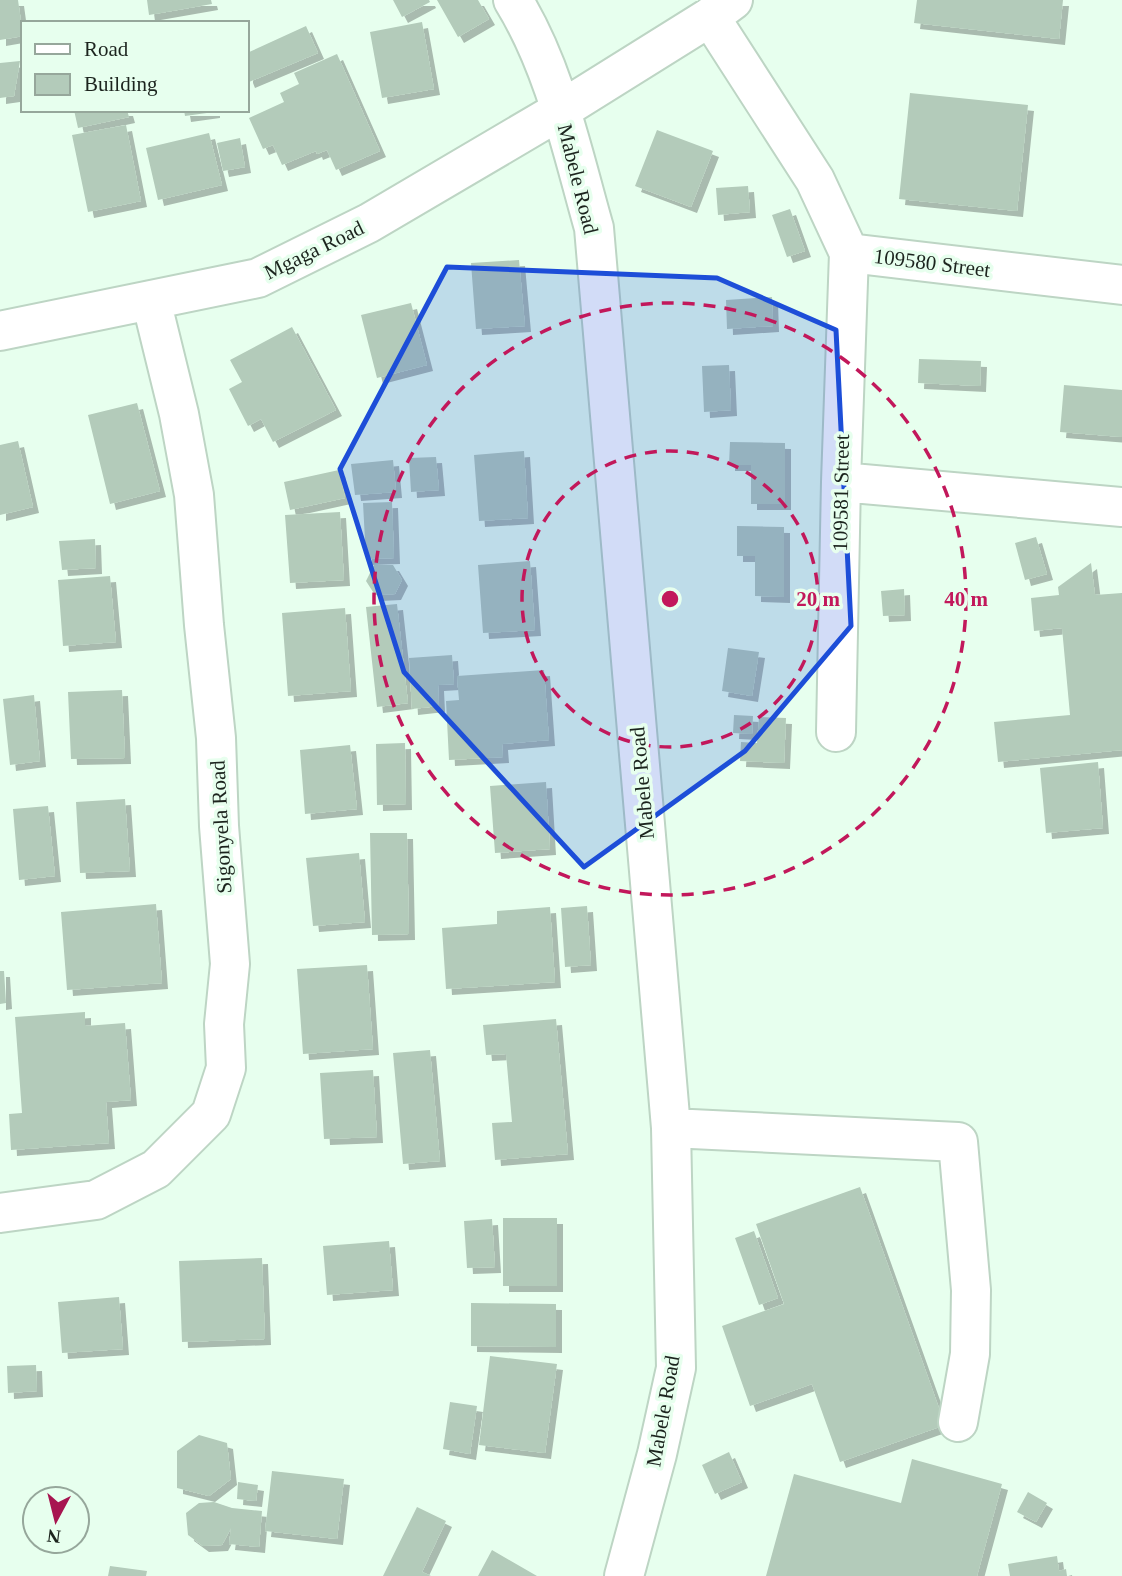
<svg xmlns="http://www.w3.org/2000/svg" width="1122" height="1576" font-family="Georgia,serif">
  <style>
    .building { fill: #b3cbba; filter: url(#shadow) }
    .lines { fill: none; stroke-linecap: round; stroke-linejoin: round }
    .minor-casing { stroke: #bdd5c4; stroke-width: 42 }
    .minor { stroke: #fff; stroke-width: 38 }
    .marked { fill: #1d4ed8; fill-opacity: 0.2; stroke: #1d4ed8; stroke-width: 5; stroke-linejoin: round }
    .ring { fill: none; stroke: #c2185b; stroke-width: 3.5; stroke-dasharray: 12 9 }
    .labels { text-anchor: middle; dominant-baseline: central; stroke-width: 7; stroke-linejoin: round; paint-order: stroke }
    .street-label { font-size: 21px; fill: #1c241e; stroke: #e7ffee }
    .centre { fill: #c2185b; stroke: #e7ffee; stroke-width: 3.5 }
    .ring-label { font-size: 21px; text-anchor: middle; font-weight: bold; fill: #c2185b; stroke: #e7ffee; stroke-width: 7; stroke-linejoin: round; paint-order: stroke }
  </style>
  <defs>
    <filter id="shadow"><feDropShadow dx="6" dy="6" stdDeviation="0" flood-color="#0004"/></filter>
  </defs>
  <rect width="100%" height="100%" fill="#e7ffee"/>
  <path class="building" d="M0,0H18L23,36L0,40Z
    M147,0H211L212,4L149,15Z
    M393,0H429L430,2L402,17Z
    M437,0H478L489,19L458,37Z
    M917,0H1063L1059,39L914,23Z
    M422,22L434,89L382,98L370,32Z
    M306,26L318,53L249,82L247,77V53Z
    M337,54L380,151L336,170L327,150L317,154L316,151L282,165L273,145L263,149L249,118L284,102L280,93L299,84L294,73Z
    M20,61L14,96L0,98V63Z
    M910,93L1028,105L1017,211L899,199Z
    M74,110H127L129,117L78,128Z
    M184,110H214V112L185,116Z
    M126,125L141,201L88,212L72,135Z
    M657,130L713,151L691,207L635,186Z
    M209,133L222,185L158,200L146,148Z
    M240,138L245,167L223,171L217,143Z
    M748,186L750,212L718,215L716,188Z
    M790,209L805,251L787,257L772,215Z
    M519,260L525,326L476,329L471,263Z
    M772,297L773,326L727,329L726,300Z
    M411,303L427,365L377,378L361,315Z
    M292,327L336,410L273,442L261,419L248,426L229,389L242,382L230,360Z
    M919,359L981,361L980,386L918,383Z
    M729,365L731,410L704,412L702,366Z
    M1064,385L1122,390V437L1060,432Z
    M137,403L160,491L110,504L88,415Z
    M18,441L33,507L0,515V445Z
    M730,442L785,443V504H751V465H729Z
    M524,451L528,518L479,521L474,455Z
    M436,457L439,490L411,492L409,458Z
    M393,460L396,492L355,495L351,464Z
    M339,470L345,498L290,510L284,482Z
    M392,502L394,558L366,559L363,503Z
    M340,512L344,580L290,583L285,515Z
    M737,526L784,527V597L755,596V556H737Z
    M1036,537L1047,574L1025,580L1015,543Z
    M95,539L96,568L62,570L59,541Z
    M530,561L535,630L483,633L478,565Z
    M1091,563L1095,595L1122,593V750L998,762L994,722L1070,715L1062,628L1034,631L1031,598L1059,595L1058,587Z
    M374,565H393L402,580L395,594L375,595L366,581Z
    M110,576L116,642L63,646L58,580Z
    M904,589L905,615L883,616L881,591Z
    M397,604L408,703L377,707L366,607Z
    M345,608L351,691L288,696L282,613Z
    M728,648L759,652L752,696L722,691Z
    M452,655L454,684L438,685L439,706L412,709L409,658Z
    M544,670L549,740L502,744L503,757L449,760L446,701L459,700L457,676Z
    M122,690L125,758L71,759L68,692Z
    M34,695L40,761L10,765L3,699Z
    M734,715L753,716L752,734L733,733Z
    M759,717L786,718L784,763L740,761L741,742L757,743Z
    M405,743L406,804L377,805L376,744Z
    M350,745L357,809L305,814L300,750Z
    M1098,762L1103,828L1046,833L1040,768Z
    M546,782L550,849L495,853L490,786Z
    M125,799L130,871L80,873L76,802Z
    M48,806L55,876L19,880L13,809Z
    M370,833H407L409,934L372,935Z
    M359,853L365,922L313,926L306,858Z
    M156,904L162,983L67,990L61,912Z
    M587,906L591,965L565,967L561,908Z
    M550,907L555,982L446,989L442,928L497,924V911Z
    M367,965L373,1049L303,1054L297,969Z
    M0,971H4L6,1003L0,1004Z
    M85,1012V1026L125,1023L131,1100L106,1102L109,1143L11,1150L9,1114L22,1113L15,1017Z
    M556,1019L568,1154L495,1160L492,1123L512,1122L506,1054L486,1055L483,1025Z
    M430,1050L440,1161L403,1164L393,1053Z
    M373,1070L377,1137L324,1139L320,1073Z
    M860,1187L945,1425L840,1462L812,1384L750,1406L722,1326L784,1304L756,1224Z
    M503,1218H557V1286H503Z
    M492,1219L495,1267L467,1268L464,1221Z
    M754,1231L778,1298L759,1305L735,1238Z
    M389,1241L393,1290L327,1295L323,1246Z
    M262,1258L265,1339L182,1342L179,1261Z
    M119,1297L123,1349L62,1353L58,1302Z
    M471,1303L556,1304V1347L471,1346Z
    M490,1356L557,1364L545,1453L479,1445Z
    M36,1365L37,1391L8,1393L7,1366Z
    M450,1402L477,1406L470,1454L443,1449Z
    M199,1435L227,1443L231,1479L209,1496L177,1488V1451Z
    M729,1452L742,1482L715,1494L702,1465Z
    M912,1459L1002,1484L977,1576H766L794,1474L901,1503Z
    M272,1471L344,1479L337,1539L265,1531Z
    M238,1482L258,1485L256,1501L237,1499Z
    M1028,1492L1047,1503L1036,1522L1017,1512Z
    M214,1502L232,1508L262,1511L259,1547L229,1544L231,1528L222,1545L203,1546L188,1535L186,1513L199,1503Z
    M417,1507L446,1521L422,1572L431,1576H383Z
    M492,1550L537,1576H478Z
    M1057,1556L1059,1571L1066,1569L1067,1576H1010L1008,1564Z
    M110,1566L147,1571L146,1576H108Z"/>
  <g class="lines">
    <g class="minor-casing">
      <path id="minor" d="M513,0C555,68 572,151 594,228L671,1128L676,1368L657,1454L624,1576
        M710,17L815,180L849,253L1122,285
        M0,331L258,278L369,223L561,110L710,17L733,0
        M841,482L1122,507
        M836,732L841,482L849,253
        M671,1128L958,1142L971,1290L970,1354L958,1422
        M0,1213L96,1200L156,1169L211,1114L226,1068L224,1024L230,964L219,826L216,738L204,625L194,495L179,414L151,300"/>
    </g>
    <use href="#minor" class="minor"/>
  </g>
  <path class="marked" d="M447,267L717,278L836,330L851,626L745,751L584,867L404,672L340,469Z"/>
  <g class="ring">
    <circle cx="670" cy="599" r="148"/>
    <circle cx="670" cy="599" r="296"/>
  </g>
  <g class="labels">
    <g class="street-label">
      <text transform="translate(578 179) rotate(76)">Mabele Road</text>
      <text transform="translate(314 250) rotate(-26)">Mgaga Road</text>
      <text transform="translate(932 263) rotate(7)">109580 Street</text>
      <text transform="translate(841 493) rotate(-89)">109581 Street</text>
      <text transform="translate(642 783) rotate(-95)">Mabele Road</text>
      <text transform="translate(221 827) rotate(-93)">Sigonyela Road</text>
      <text transform="translate(663 1411) rotate(-80)">Mabele Road</text>
    </g>
  </g>
  <circle cx="670" cy="599" r="10" class="centre"/>
  <g class="ring-label">
    <text x="818" y="606">20 m</text>
    <text x="966" y="606">40 m</text>
  </g>
  <rect x="21" y="21" width="228" height="91" fill="#e7ffee" stroke="#96a79b" stroke-width="2"/>
  <rect x="35" y="44" width="35" height="10" fill="#ffffff" stroke="#96a79b" stroke-width="2"/>
  <text x="84" y="56" font-size="21" fill="#1c241e">Road</text>
  <rect x="35" y="74" width="35" height="21" fill="#b3cbba" stroke="#96a79b" stroke-width="2"/>
  <text x="84" y="91" font-size="21" fill="#1c241e">Building</text>
  <g transform="translate(56 1520) rotate(187)"><circle r="33" fill="#e7ffee" stroke="#96a79b" stroke-width="2"/>
  <path d="M0-5L12 26L0 18L-12 26Z" fill="#a71550"/>
  <text y="-10" font-size="19" font-weight="bold" text-anchor="middle" fill="#1c241e">N</text>
  </g>
</svg>
